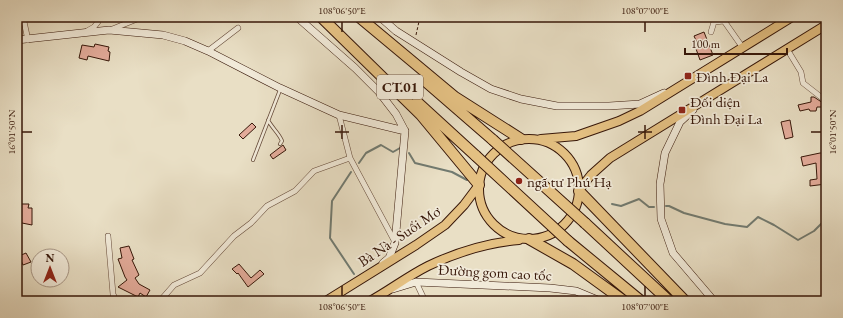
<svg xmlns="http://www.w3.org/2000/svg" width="843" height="318" font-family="'EB Garamond',serif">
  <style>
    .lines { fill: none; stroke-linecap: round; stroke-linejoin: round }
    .stream { stroke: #717a70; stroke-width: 2 }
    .building { fill: #e3ab9a; stroke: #371709 }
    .lane-casing { stroke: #644938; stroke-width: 4 }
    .street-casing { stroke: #644938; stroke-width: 6 }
    .secondary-casing { stroke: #371709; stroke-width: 8 }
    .primary-casing { stroke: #371709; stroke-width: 10 }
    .highway-casing { stroke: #371709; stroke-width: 12 }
    .path { stroke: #371709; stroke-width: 1; stroke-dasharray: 3 2; stroke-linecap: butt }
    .lane { stroke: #f1ead9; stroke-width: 2.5 }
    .street { stroke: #f1ead9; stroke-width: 5 }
    .secondary { stroke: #f1ead9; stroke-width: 7 }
    .primary { stroke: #e4c082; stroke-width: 8 }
    .highway { stroke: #e4c082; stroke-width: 10 }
    .highway-bridge-casing { stroke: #371709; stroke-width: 12; stroke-linecap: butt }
    .highway-bridge { stroke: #e4c082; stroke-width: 10 }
    .ticks { fill: none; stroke: #371709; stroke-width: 1.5 }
    .poi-dot { fill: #8f2418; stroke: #f1ead9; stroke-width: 1.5 }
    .labels { text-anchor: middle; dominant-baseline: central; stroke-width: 3.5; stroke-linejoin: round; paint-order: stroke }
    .shield { fill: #f1ead9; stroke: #6f5647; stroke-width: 1 }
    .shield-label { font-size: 14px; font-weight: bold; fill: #371709 }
    .poi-label { font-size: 15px; fill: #371709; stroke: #f1ead9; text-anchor: start }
    .street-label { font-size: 15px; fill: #371709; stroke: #f1ead9 }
    .neatline { fill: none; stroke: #371709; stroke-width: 1.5 }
    .ticks-label { font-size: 10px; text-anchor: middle; fill: #371709 }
  </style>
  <rect width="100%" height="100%" fill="#e9dfc5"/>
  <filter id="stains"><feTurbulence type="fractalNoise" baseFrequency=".005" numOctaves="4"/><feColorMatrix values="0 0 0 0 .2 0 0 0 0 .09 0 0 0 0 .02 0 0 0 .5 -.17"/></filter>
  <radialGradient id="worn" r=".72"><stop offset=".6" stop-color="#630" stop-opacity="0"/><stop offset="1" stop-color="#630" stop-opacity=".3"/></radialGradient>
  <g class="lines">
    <path class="stream" d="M409,153L415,163L452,172L467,180
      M359,163L366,153L381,145L393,152L400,148
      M351,172L332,201L330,238L354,274
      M612,204L621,206L639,199L649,207H654
      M666,206H669L684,213L725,224L747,227L758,217L774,225L798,240L814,231L826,219"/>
  </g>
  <path class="building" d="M704,32L713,55L700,60L695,46L698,45L694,36Z
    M95,44L109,47L108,51L110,52L109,61L88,56L87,60L79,58L82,45L94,47Z
    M811,97H814L826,105V107H817L816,111H810L809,109L800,111L798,105L811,102Z
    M790,120L793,137L785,139L781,122Z
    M252,123L256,127L243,139L239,135Z
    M283,145L286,150L273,159L270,155Z
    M820,153H826V184L810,186V180L817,179L816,163L803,166L801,157Z
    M20,204H29L28,208H32V225L17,222V217H19Z
    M129,246L134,259L132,260L139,275L135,278L139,284L150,290L146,297L140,293L138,297L118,287L127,280L125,277L118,259L122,258L120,248Z
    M26,253L31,262L23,265L19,256Z
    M239,264L251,278L260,270L264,274L248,287L238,273L237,274L232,269Z"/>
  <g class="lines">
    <g class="lane-casing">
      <path id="lane" d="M268,120C272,128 279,133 282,141L280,144
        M253,160L280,90"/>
    </g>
    <g class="street-casing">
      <path id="street" d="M23,17L28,40
        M110,30L142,17
        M87,31L94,27L98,22L97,17
        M711,32L714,22L724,21L743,48
        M787,49L801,72L803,83L826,101
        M208,51L238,28
        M350,158L395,242
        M108,236L113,294L116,301
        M416,282L425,301
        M160,301L174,285L200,273L234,236L251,223L267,206L295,191L314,171L350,158L339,115"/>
    </g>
    <g class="secondary-casing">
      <path id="secondary" d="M297,17L355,68L379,92L396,114L405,131L395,243L389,258L383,263
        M380,17L396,31L461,72L491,89L521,99L557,106H609L640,104L664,93
        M17,40L109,30L163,35L185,41L208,51L280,88L339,115L405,131
        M693,110L680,122L665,153L660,184L661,219L673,253L714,301
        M393,289L416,282L550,288L576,291L600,301"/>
    </g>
    <g class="primary-casing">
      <path id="primary" d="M541,139L576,136L619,121L640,111L792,17
        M479 189a50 50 0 1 1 100 0a50 50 0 1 1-100 0Z
        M579,190L591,175L610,158L826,25
        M326,301L416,245L445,225L464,205L479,185
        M370,301C390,290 408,276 428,266C457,252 487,243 519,240"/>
    </g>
    <g class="highway-casing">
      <path id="highway" d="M321,17L421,115L479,185
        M359,17L455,97L521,139
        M425,81L493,140
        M417,102L476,156
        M579,191L685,301
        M585,223L669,301
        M529,239L573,264L624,301
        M568,241L641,301"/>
    </g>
    <path class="path" d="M416,35L420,17"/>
    <use href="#lane" class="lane"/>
    <use href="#street" class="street"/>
    <use href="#secondary" class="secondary"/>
    <use href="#primary" class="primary"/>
    <use href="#highway" class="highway"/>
    <g class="highway-bridge-casing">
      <path id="highway-bridge" d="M493,140L585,223
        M476,156L568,241"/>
    </g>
    <use href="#highway-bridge" class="highway-bridge"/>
  </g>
  <path class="ticks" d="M342,22V32M645,22V32M342,125V139M645,125V139M22,132H32M335,132H349M638,132H652M811,132H821M342,286V296M645,286V296"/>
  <g class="poi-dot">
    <rect x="684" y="72" width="8" height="8" rx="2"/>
    <rect x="678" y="106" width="8" height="8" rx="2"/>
    <circle cx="519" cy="181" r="4"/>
  </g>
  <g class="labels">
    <rect class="shield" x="377" y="75" width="46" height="24" rx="3"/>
    <g class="shield-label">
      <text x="400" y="87">CT.01</text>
    </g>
    <g class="poi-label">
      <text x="696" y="76">Đình Đại La</text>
      <text x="690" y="101">Đối diện<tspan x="690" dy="17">Đình Đại La</tspan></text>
      <text x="527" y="181">ngã tư Phú Hạ</text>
    </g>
    <g class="street-label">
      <text transform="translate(399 236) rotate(-34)">Bà Nà - Suối Mơ</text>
      <text transform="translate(495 272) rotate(3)">Đường gom cao tốc</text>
    </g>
  </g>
  <rect width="843" height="318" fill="none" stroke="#e9dfc5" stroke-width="44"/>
  <g transform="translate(50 268)"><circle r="19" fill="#f1ead9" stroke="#a79686"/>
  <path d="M0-3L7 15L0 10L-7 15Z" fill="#8f2418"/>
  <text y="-6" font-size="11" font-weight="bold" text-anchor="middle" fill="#371709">N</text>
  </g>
  <path d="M685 48v6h102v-6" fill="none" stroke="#371709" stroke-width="2"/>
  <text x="691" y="48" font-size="12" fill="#371709" stroke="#f1ead9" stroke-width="3" paint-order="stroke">100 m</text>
  <rect x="22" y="22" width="799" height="274" class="neatline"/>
  <g class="ticks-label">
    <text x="342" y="14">108°06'50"E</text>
    <text x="645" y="14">108°07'00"E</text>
    <text transform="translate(11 132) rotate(-90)" y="4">16°01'50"N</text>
    <text transform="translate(832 132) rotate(-90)" y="4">16°01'50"N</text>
    <text x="342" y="310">108°06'50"E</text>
    <text x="645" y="310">108°07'00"E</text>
  </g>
  <rect width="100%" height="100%" filter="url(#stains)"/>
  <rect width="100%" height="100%" fill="url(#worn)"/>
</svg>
